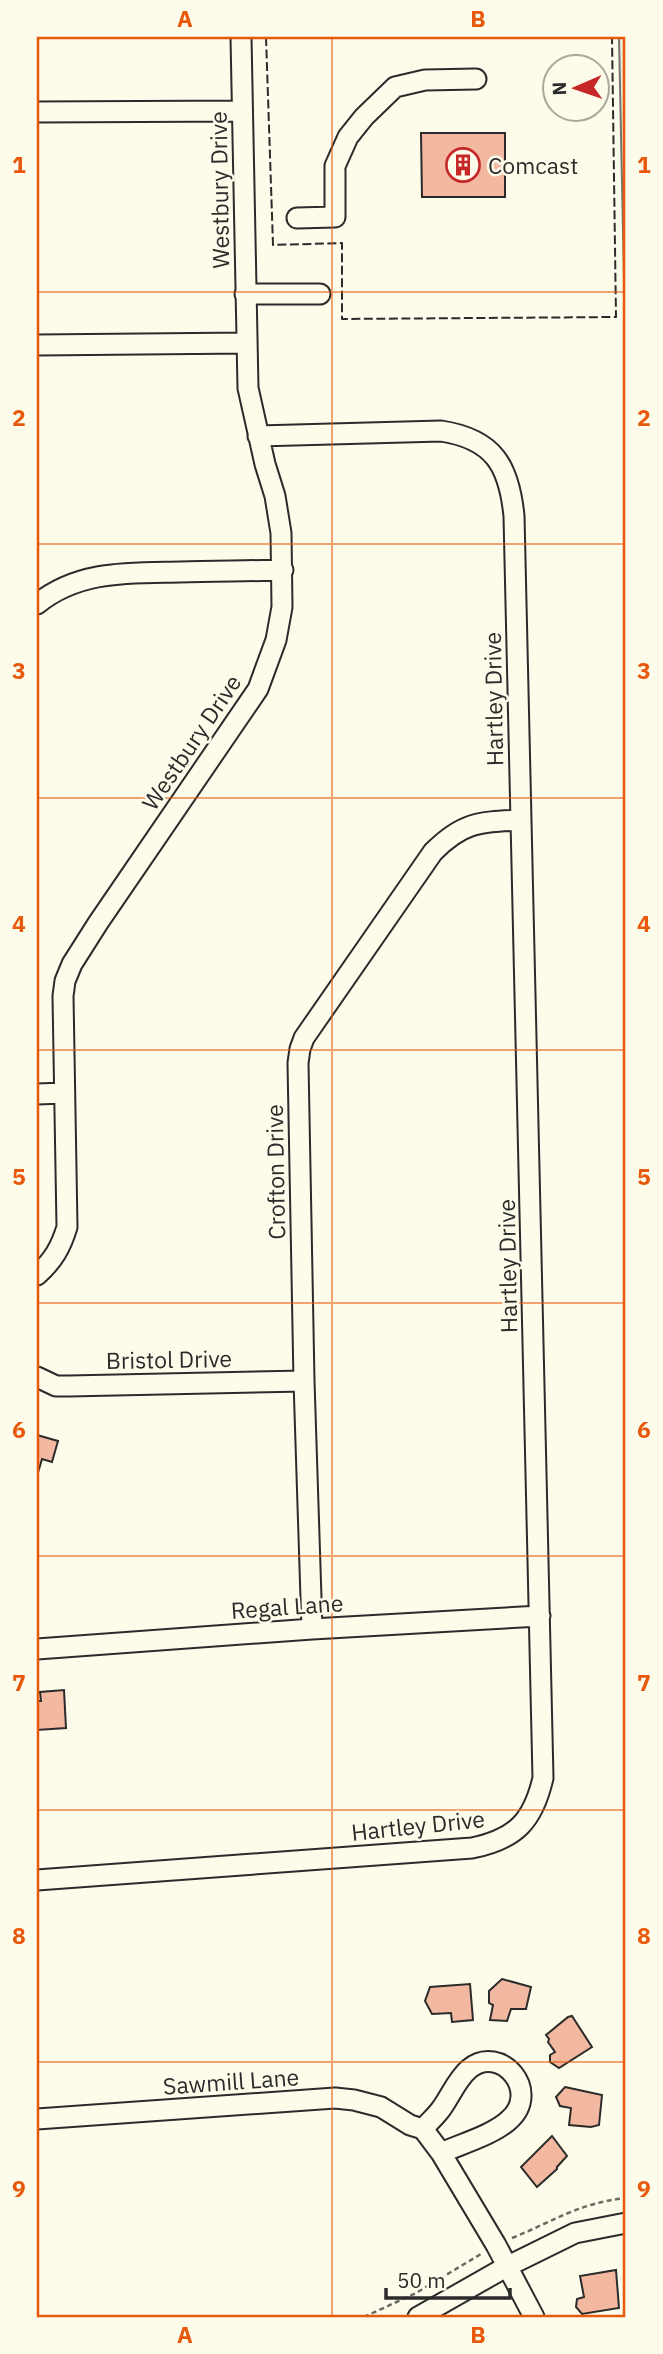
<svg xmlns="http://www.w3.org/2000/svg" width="663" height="2354" font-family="'IBM Plex Sans',sans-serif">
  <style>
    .green { fill: #ecebdb; stroke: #74746e; stroke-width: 2 }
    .building { fill: #f2b8a0; stroke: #2b2b2b; stroke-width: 2 }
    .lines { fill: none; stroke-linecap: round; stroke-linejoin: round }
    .minor-casing { stroke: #2b2b2b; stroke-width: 23 }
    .path { stroke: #6a6964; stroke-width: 2.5; stroke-dasharray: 5 3.5; stroke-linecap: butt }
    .minor { stroke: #fdfbea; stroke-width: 19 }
    .fence { stroke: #2b2b2b; stroke-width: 2; stroke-dasharray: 9 3.5; stroke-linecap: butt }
    .grid { fill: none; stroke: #e8590c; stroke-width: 2; stroke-opacity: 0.55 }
    .labels { text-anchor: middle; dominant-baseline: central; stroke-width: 5; stroke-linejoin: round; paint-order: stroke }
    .poi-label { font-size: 23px; fill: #2b2b2b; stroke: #fdfbea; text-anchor: start }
    .street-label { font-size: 23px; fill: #2b2b2b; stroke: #fdfbea }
    .neatline { fill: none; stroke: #e8590c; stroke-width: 2.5 }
    .grid-label { font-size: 23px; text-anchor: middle; font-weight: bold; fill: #e8590c }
  </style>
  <rect width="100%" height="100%" fill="#fdfbea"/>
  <path class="green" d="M619,37H626V378Z"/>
  <path class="building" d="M421,133H505V197H422Z
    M37,1435L58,1441L52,1462L42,1459L37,1476Z
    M64,1690L66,1728L37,1730V1701H41L40,1692Z
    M502,1979L531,1987L526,2009H511L507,2021L490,2020L493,2005L489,2003V1991Z
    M470,1984L473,2020L452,2022L451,2013L432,2014L425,2001L430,1987Z
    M572,2016L592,2047L559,2068L550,2062V2055L555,2052L548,2042L549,2039L546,2035L568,2017Z
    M565,2087L602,2095L599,2125L591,2127L569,2125L571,2108L560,2106L556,2097Z
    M552,2136L567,2156L557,2167V2169L537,2187L521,2167Z
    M616,2270L619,2308L582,2314L576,2307L577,2299L584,2297L580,2276Z"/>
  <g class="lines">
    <g class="minor-casing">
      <path id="minor" d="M37,112L241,111
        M297,218L335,217V166L348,137L364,117L395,87L425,80L476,79
        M245,294H320
        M37,345L246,343
        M37,604C79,570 129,573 180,572C215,571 249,571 283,570
        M37,1094L64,1093
        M37,1275C53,1261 61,1247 67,1227L63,996L65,981L72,964L98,923L258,689L276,640L282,607L281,533L275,496L265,464L248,388L241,37
        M37,1377L56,1386H69L304,1381
        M312,1629L304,1381L298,1063L300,1049L304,1038L433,852C463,822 479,822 520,820
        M37,1649L312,1629L540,1616
        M37,1880L472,1848C516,1839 533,1821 543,1778L514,516C509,466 494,439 441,431L258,436
        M37,2119L335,2098L354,2100L381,2107L410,2125L423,2129L441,2153L496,2245L534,2317
        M423,2129C429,2122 436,2116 441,2109C450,2097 457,2079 469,2069C500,2043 542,2091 509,2120C493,2135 461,2144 441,2153
        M418,2317L506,2267L575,2233L626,2223"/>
    </g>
    <path class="path" d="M512,2238C554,2221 579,2203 626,2198
      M364,2317L416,2293L481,2254"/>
    <use href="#minor" class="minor"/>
    <path class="fence" d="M266,37L273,245L342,243V319L616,317L612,37"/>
  </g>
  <path class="grid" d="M332,37V2317M37,292H626M37,544H626M37,798H626M37,1050H626M37,1303H626M37,1556H626M37,1810H626M37,2062H626"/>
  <defs>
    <g id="building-ring" transform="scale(1.75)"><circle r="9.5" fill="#fdfbea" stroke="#c62828" stroke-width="1.5"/><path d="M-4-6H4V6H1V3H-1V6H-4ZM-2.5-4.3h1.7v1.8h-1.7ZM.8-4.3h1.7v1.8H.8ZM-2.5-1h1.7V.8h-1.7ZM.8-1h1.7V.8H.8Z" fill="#c62828"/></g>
  </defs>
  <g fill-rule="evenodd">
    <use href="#building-ring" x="463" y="165"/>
  </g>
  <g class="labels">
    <g class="poi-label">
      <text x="488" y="165">Comcast</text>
    </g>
    <g class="street-label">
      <text transform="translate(219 190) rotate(-91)">Westbury Drive</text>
      <text transform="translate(493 699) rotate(-91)">Hartley Drive</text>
      <text transform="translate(191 742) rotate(-56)">Westbury Drive</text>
      <text transform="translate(275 1172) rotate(-91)">Crofton Drive</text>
      <text transform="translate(507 1266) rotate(-91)">Hartley Drive</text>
      <text transform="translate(169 1359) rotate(-1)">Bristol Drive</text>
      <text transform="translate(287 1606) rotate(-4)">Regal Lane</text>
      <text transform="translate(418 1825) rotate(-6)">Hartley Drive</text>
      <text transform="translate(231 2081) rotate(-4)">Sawmill Lane</text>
    </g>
  </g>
  <rect width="663" height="2354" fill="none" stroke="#fdfbea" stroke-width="77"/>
  <g transform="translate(576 88) rotate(268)"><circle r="33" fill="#fdfbea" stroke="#a9a89e" stroke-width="2"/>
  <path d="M0-5L12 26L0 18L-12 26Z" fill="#c62828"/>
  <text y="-10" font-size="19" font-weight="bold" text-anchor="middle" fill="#2b2b2b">N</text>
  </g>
  <path d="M386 2288v10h124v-10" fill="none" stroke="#2b2b2b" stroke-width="3.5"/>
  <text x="397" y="2288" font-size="21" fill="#2b2b2b" stroke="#fdfbea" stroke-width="5" paint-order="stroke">50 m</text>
  <rect x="38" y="38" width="586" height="2278" class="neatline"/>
  <g class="grid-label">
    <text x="185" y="27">A</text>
    <text x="478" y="27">B</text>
    <text x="19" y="173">1</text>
    <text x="644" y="173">1</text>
    <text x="19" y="426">2</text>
    <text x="644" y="426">2</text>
    <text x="19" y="679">3</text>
    <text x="644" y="679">3</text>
    <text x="19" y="932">4</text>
    <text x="644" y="932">4</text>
    <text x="19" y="1185">5</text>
    <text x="644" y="1185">5</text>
    <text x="19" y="1438">6</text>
    <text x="644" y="1438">6</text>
    <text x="19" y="1691">7</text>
    <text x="644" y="1691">7</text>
    <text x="19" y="1944">8</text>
    <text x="644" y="1944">8</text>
    <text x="19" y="2197">9</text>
    <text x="644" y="2197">9</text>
    <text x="185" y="2343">A</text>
    <text x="478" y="2343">B</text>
  </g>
</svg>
